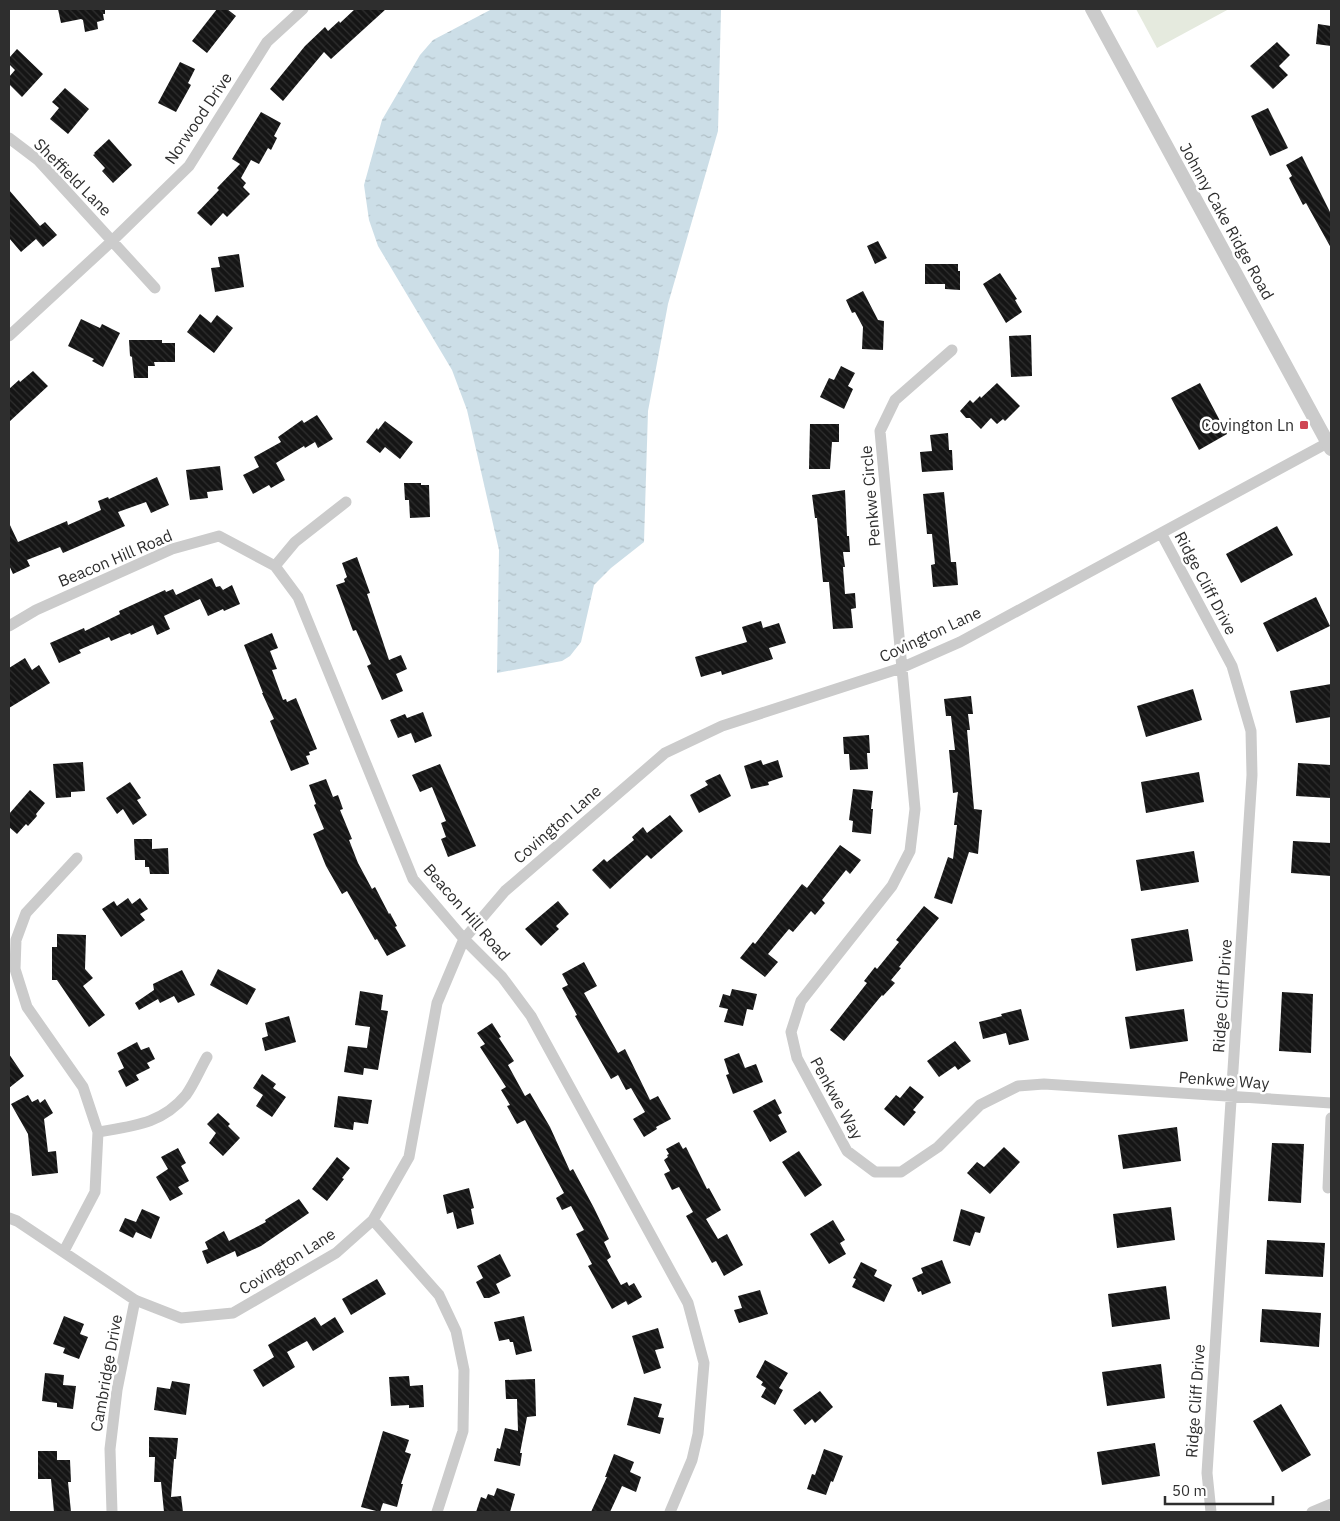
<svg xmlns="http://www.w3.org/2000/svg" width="1340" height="1521" font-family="'IBM Plex Sans',sans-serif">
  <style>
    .green { fill: #e5eade }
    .water { fill: url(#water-ripples) }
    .building { fill: url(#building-back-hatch) }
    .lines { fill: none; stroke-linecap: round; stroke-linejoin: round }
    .minor { stroke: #cbcbcb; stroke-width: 11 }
    .tertiary { stroke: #cbcbcb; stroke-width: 14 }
    .poi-dot { fill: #d04654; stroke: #fff; stroke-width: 2 }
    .labels { text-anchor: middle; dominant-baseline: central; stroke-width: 5; stroke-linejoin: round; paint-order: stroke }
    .street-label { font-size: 16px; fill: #2e2e2e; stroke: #fff }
    .poi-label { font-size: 16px; fill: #2e2e2e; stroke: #fff; text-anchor: end }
  </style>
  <defs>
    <pattern id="water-ripples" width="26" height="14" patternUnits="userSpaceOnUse" patternTransform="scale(1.25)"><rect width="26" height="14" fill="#ccdee7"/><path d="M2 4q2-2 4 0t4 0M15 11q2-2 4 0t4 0" fill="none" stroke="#b0bfc6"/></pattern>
    <pattern id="building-back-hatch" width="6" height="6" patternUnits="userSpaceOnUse" patternTransform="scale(1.25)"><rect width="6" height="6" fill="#151515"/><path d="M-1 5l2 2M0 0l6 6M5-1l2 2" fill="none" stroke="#2f2f2f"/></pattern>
  </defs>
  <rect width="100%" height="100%" fill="#fff"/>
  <path class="green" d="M1136,9H1229L1157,48Z"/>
  <path class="water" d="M492,9H721L718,131L668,304L648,411L644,542L611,568L594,585L581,642L570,656L562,661L497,673L499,550L467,410L452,370L378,246L369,220L364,185L382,120L420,55L433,40Z"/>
  <path class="building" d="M58,9H105V14H103L104,20L97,22L98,29L85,32L83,20L81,19L61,23Z
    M217,9H227L236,16L207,53L192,41Z
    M355,9H386L331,59L324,52L283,101L270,89L305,46L325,27L328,31L339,21L340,23Z
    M1318,24L1331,26V46L1316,44Z
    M1277,42L1290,55L1279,66L1288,75L1273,89L1250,66Z
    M17,49L43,74L22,97L9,84V77L15,70L9,64V58Z
    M180,62L195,69L188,83L191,85L176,112L158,103Z
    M65,88L89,109L68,134L50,119L59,108L52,102Z
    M1268,108L1288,148L1270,156L1251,116Z
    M261,112L281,123L274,136L277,138L271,150L268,148L259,164L251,160L241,178L246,183L243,187L250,194L227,217L223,213L211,226L197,213L219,190L217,188L240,164L232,159Z
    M109,139L132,165L113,183L102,171L105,168L93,155L95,154L94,153Z
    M1302,156L1331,214V248L1306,203L1303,205L1289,178L1292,176L1286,165Z
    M9,190L40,226L45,222L57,235L43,247L36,239L21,252L9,238Z
    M878,241L887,258L875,264L867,246Z
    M239,254L244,287L215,292L211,268L220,267L218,257Z
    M925,264H958V271H960V290L945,289V284H925Z
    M1000,273L1017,299L1015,300L1022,312L1006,323L983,284Z
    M863,291L878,320L884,321L883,350L862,349L863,327L855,312L852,313L846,300Z
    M200,314L211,323L217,315L233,328L214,353L187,332Z
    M81,319L100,328L102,324L120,333L103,367L92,361L94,359L68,346Z
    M1031,335L1032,376L1011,377L1009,336Z
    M129,340H162V343H175V362H154L155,366H148V378H134L132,357L130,356Z
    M841,366L855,373L848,386L853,389L844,409L820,397L829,378L834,380Z
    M33,371L48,386L9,422V389L19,380L20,382Z
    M997,383L1020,406L1005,421L1003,419L997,424L991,418L981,429L970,418H966L960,411L970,400L973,403L980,396L981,398Z
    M1200,383L1227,434L1199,450L1171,398Z
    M317,415L333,439L318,448L315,442L305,448L304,446L276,463L285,480L271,488L269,485L253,494L243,475L259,467L254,457L281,442L278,437L302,420L304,423Z
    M385,421L413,442L400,459L385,447L380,453L366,442L377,428L378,430Z
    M810,424H839V442H832L830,469H809Z
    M948,433L949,450H952L953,470L922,472L920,452L932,451L930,435Z
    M220,466L223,490L207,492L208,498L190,500L186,470Z
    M157,477L169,505L151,513L146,502L118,512L125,526L63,553L60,547L27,560L30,566L13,574L9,565V523L18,542L67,521L68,525L101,510L98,501L108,497L109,499Z
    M404,483H421V485H429L430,517L410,518L409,500H405Z
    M845,490L847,536H849L850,552H843L845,567H843L845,594L855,593L856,608L851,609L853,628L833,629L829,582H823L817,518H815L812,495Z
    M944,492L951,562H956L958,585L933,587L931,565L935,564L932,534H927L923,494Z
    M1277,526L1293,555L1241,583L1226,554Z
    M357,557L370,593L367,594L389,660L401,655L407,669L396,674L403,691L382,700L367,666L371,664L356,630L353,631L336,585L345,582L344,579L347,577L342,563Z
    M212,578L216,587L220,586L223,590L232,585L240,604L224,611L223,609L208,616L200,599L164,616L170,629L157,635L153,625L131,635L130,633L111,641L109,637L79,650L81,653L59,663L50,643L84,628L85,631L120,614L119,611L165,590L166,592L173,589L176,595Z
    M1316,597L1330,626L1277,652L1263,623Z
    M761,621L763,628L779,623L786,643L769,648L773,659L722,675L721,671L701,677L695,657L747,642L742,627Z
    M272,633L278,648L270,651L277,669L272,670L283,700L286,699L287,702L296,698L317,749L309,752L310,755L306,756L309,764L291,771L270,721L274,719L262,693H263L244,645Z
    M25,658L32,670L39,665L50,683L9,708V668Z
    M1331,684V717L1296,723L1290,691Z
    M1193,689L1202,720L1146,737L1137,706Z
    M971,696L973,714H968L970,730H967L974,809L982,810L979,842L978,854L969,852L952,904L934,898L948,857L953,859L957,825H954L958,792L953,793L949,750H955L951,716H946L944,699Z
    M423,712L432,736L415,743L411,733L398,738L390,720L405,714L407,718Z
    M869,735L870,753H867L868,769L850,770L849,754H844L843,737Z
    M761,760L763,765L778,760L783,777L768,782L769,785L751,789L744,766Z
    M83,762L85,791L71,792V797L56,798L53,764Z
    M1298,763L1331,765V798L1296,796Z
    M440,764L476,846L448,857L441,839L446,837L441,823L446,821L432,787L420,792L412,775Z
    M1199,772L1204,802L1146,813L1141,782Z
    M720,774L731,796L699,813L690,795L708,785L705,781Z
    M326,779L333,797L338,795L343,809L340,810L352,839L349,840L358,863L372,889L375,887L389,914L390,913L397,926L395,927L406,946L387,956L377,939L375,940L347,891L342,894L326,866L313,834L324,829L314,805L316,804L309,785Z
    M130,782L141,798L137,800L147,815L133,825L123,809L117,814L106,798Z
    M853,789L873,791L871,809H873L871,834L852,832L853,821L849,820Z
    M30,790L45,803L36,814L37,816L28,826L26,824L17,834L9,827V814Z
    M670,815L683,831L651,859L647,855L610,889L592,870L604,859L607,862L634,840L632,837L643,827L647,833Z
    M134,839H152V849L168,848L169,874H150L149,867H145V860H135Z
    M1293,841L1331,843V876L1291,873Z
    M840,845L861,860L850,874L846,870L822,900L825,903L815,915L811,911L793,932L789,929L768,954L778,962L765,977L740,958L753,942L755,944L802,884L807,888Z
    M1194,851L1199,882L1141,891L1136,860Z
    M128,898L132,904L140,898L148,909L140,914L145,920L121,937L102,909L114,901L117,906Z
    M558,901L569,914L556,926L559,929L541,946L525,929Z
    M924,906L939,918L899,967L901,968L891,980L895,983L883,996L882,995L844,1041L830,1030L867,983L864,981L875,967L877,969L899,942L896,940Z
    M1188,929L1193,961L1136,971L1131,939Z
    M57,934L86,935L85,969L93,978L83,986L105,1015L89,1027L57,980H52V947H57Z
    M584,962L597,986L584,993L618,1053L625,1049L650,1100L658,1096L671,1119L656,1127L657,1129L644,1137L633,1119L645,1112L631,1088L626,1090L618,1075L611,1079L575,1016L577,1015L562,988L568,985L562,974Z
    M218,969L256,989L247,1005L210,985Z
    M182,970L195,995L178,1003L174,996L160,1003L158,999L139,1010L135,1003L154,990L153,984Z
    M732,989L757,994L753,1010L747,1009L743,1026L724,1022L728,1009L719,1007L723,994L730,996Z
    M360,991L383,995L381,1010L388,1011L378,1070L364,1068L363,1075L344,1072L348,1046L367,1048L370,1027L355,1025Z
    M1282,992L1313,994L1311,1053L1279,1051Z
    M1021,1009L1029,1040L1009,1045L1006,1033L983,1039L979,1022L1002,1016L1001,1014Z
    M1184,1009L1188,1041L1130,1049L1125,1017Z
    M289,1016L296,1042L265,1051L262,1038L268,1036L265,1023Z
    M492,1023L501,1037L499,1038L514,1061L508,1065L525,1096L530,1093L550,1127L570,1171L573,1169L594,1208L609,1239L604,1242L611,1257L607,1260L621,1285L627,1282L629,1286L634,1283L642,1297L628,1305L626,1301L612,1309L588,1266L592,1264L576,1234L584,1230L571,1206L562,1210L556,1198L564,1193L525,1120L517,1124L507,1106L510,1105L501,1090L506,1087L480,1047L485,1044L477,1033Z
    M955,1041L971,1061L958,1070L955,1066L939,1077L927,1061Z
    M137,1042L141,1050L149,1047L155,1059L147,1063L150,1068L136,1075L139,1080L126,1087L118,1071L124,1068L117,1053Z
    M739,1053L745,1068L756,1064L763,1082L733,1094L726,1075L729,1074L724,1059Z
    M9,1054L24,1076L9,1088Z
    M262,1074L276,1084L273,1088L286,1097L272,1117L256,1106L263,1095L253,1088Z
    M910,1086L924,1097L913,1110L916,1112L904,1126L884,1109L896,1095L900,1098Z
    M28,1095L32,1102L38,1099L40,1103L45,1099L53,1113L44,1119L48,1152L56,1151L58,1173L32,1176L28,1134L11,1104Z
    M338,1096L372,1100L368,1124L354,1122L353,1130L334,1127Z
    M775,1099L782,1113L778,1115L787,1132L770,1142L753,1111Z
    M218,1113L230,1124L228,1126L240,1138L223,1156L209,1143L216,1133L207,1124Z
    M1177,1127L1181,1161L1123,1169L1118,1135Z
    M679,1142L683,1149L686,1147L707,1189L709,1188L721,1210L706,1219L718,1239L727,1234L743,1265L724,1276L716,1261L712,1263L686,1216L693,1212L679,1187L672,1190L664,1174L670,1171L664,1160L668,1157L667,1155L669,1154L666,1149Z
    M1272,1143L1304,1144L1301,1203L1268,1201Z
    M1004,1147L1020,1162L990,1194L967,1173L977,1162L984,1167Z
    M178,1148L186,1163L181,1166L189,1181L178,1187L183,1194L170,1201L156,1177L168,1169L161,1157Z
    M799,1151L822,1185L805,1197L782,1162Z
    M337,1157L350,1168L342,1178L344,1179L327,1201L312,1189Z
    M469,1188L474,1208L471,1209L474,1224L457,1229L453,1212L447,1214L443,1195Z
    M299,1199L309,1213L261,1246L237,1257L235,1251L207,1264L202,1251L208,1249L205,1242L224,1231L229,1241L266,1222L265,1220Z
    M1171,1207L1175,1240L1117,1248L1113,1214Z
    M142,1209L160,1217L151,1239L136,1232L133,1238L119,1231L125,1218L136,1222Z
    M961,1209L985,1217L980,1233L975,1232L970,1246L953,1241Z
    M833,1220L845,1240L840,1243L846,1254L829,1264L810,1234Z
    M1267,1240L1325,1243L1323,1277L1265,1274Z
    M500,1254L511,1276L496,1284L500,1293L489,1298H484L476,1282L483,1278L477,1266Z
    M942,1260L951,1283L922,1295L921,1291L918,1292L912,1278L923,1273L921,1268Z
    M861,1262L877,1270L874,1276L892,1285L884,1302L852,1287L856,1279L853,1278Z
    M377,1279L386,1294L351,1315L342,1299Z
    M1166,1286L1170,1319L1112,1327L1108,1294Z
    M760,1290L768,1314L739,1323L734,1310L742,1308L738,1296Z
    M1262,1309L1321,1313L1319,1347L1260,1342Z
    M64,1316L84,1324L80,1334L88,1337L79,1359L63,1353L65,1348L53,1344Z
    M524,1316L532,1351L516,1355L513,1342H510L509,1339L499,1341L494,1322Z
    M315,1317L321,1326L335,1317L344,1332L313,1351L307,1341L287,1352L295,1367L263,1387L253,1370L274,1357L268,1345Z
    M658,1328L664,1348L655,1350L661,1368L644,1374L632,1336Z
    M765,1360L788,1373L779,1388L783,1390L775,1405L761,1397L766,1388L761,1385L763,1382L756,1377Z
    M1161,1364L1165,1398L1107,1406L1102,1372Z
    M45,1373L64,1375L63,1385L76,1386L73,1409L57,1407V1403L42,1401Z
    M409,1376L410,1386L423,1385L424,1407L409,1408V1405L391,1406L389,1377Z
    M535,1379L536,1416L527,1417L520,1453H522L520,1466L494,1461L497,1448L500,1449L505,1428L518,1431L517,1399H506L505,1380Z
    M172,1381L190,1384L186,1415L154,1410L157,1387L170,1389Z
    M820,1391L833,1407L815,1423L812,1419L805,1425L793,1410Z
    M634,1397L662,1404L658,1417L664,1418L660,1434L627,1425Z
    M1281,1404L1311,1455L1282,1472L1253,1421Z
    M383,1431L409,1440L405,1452L411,1454L401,1484H403L397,1507L383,1503L380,1512L361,1507Z
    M149,1437L178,1438L176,1459H174L171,1497L181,1496L183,1512H164L161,1482H154L155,1457H149Z
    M1155,1443L1160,1476L1102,1485L1097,1452Z
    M824,1449L843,1456L833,1482L831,1481L826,1495L807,1489L812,1474L815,1475Z
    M38,1451H57V1460H70L71,1482H68L71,1512H54L51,1479H38Z
    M614,1454L634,1462L630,1472L641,1477L636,1492L622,1486L610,1512H591L607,1477H605Z
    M497,1488L515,1494L510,1512H476L481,1497L486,1499L488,1494L494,1496Z"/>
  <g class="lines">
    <path class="minor" d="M9,138L38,160L155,288
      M9,336L112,241L189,166L267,42L303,9
      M952,350L895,400L880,431L915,809L910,851L892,886L801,1001L791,1032L797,1058L847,1151L875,1172H901L938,1147L980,1105L1018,1086L1044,1084L1331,1103
      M1161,533L1232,666L1251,731L1252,775L1207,1473L1211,1512
      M275,566L295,542L346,502
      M9,626L36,610L172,549L219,536L275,566L298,597L413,879L464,939L502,977L531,1016L688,1303L704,1363L698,1434L692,1460L670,1512
      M98,1132C133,1126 162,1124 186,1095C194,1084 200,1069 207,1057
      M1328,1188L1331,1118
      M9,1218L17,1221L135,1300L181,1318L233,1313L336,1253L373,1220L409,1157L437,1003L464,939L505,891L665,753L722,726L901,668L960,642L1331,441
      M373,1220L439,1295L456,1331L464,1370L463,1431L437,1512
      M64,1251L95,1192L98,1132L83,1087L27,1007L15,969L16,940L26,913L77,858
      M112,1512L110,1449L117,1390L135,1300
      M1312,1512L1331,1504"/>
    <path class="tertiary" d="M1092,9L1331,449"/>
  </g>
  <rect class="poi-dot" x="1299" y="420" width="10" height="10" rx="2.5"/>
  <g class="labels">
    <g class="street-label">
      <text transform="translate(198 118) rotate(-56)">Norwood Drive</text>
      <text transform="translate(73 177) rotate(45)">Sheffield Lane</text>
      <text transform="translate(1227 221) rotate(61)">Johnny Cake Ridge Road</text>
      <text transform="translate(870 496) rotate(-95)">Penkwe Circle</text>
      <text transform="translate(115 558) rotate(-23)">Beacon Hill Road</text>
      <text transform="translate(1206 583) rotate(62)">Ridge Cliff Drive</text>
      <text transform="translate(930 634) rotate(-25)">Covington Lane</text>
      <text transform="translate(557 824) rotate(-41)">Covington Lane</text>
      <text transform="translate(467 912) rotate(49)">Beacon Hill Road</text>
      <text transform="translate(1222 996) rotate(-86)">Ridge Cliff Drive</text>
      <text transform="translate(1224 1080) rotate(4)">Penkwe Way</text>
      <text transform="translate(837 1098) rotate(61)">Penkwe Way</text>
      <text transform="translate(287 1261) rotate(-32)">Covington Lane</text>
      <text transform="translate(106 1373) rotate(-80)">Cambridge Drive</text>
      <text transform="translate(1195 1401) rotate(-86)">Ridge Cliff Drive</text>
    </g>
    <g class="poi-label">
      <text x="1294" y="425">Covington Ln</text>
    </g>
  </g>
  <rect width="1340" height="1521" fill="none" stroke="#2e2e2e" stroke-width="20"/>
  <path d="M1165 1496v8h108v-8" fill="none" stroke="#2e2e2e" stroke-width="2.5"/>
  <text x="1172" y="1496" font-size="15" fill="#2e2e2e" stroke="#ffffff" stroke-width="4" paint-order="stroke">50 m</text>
</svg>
